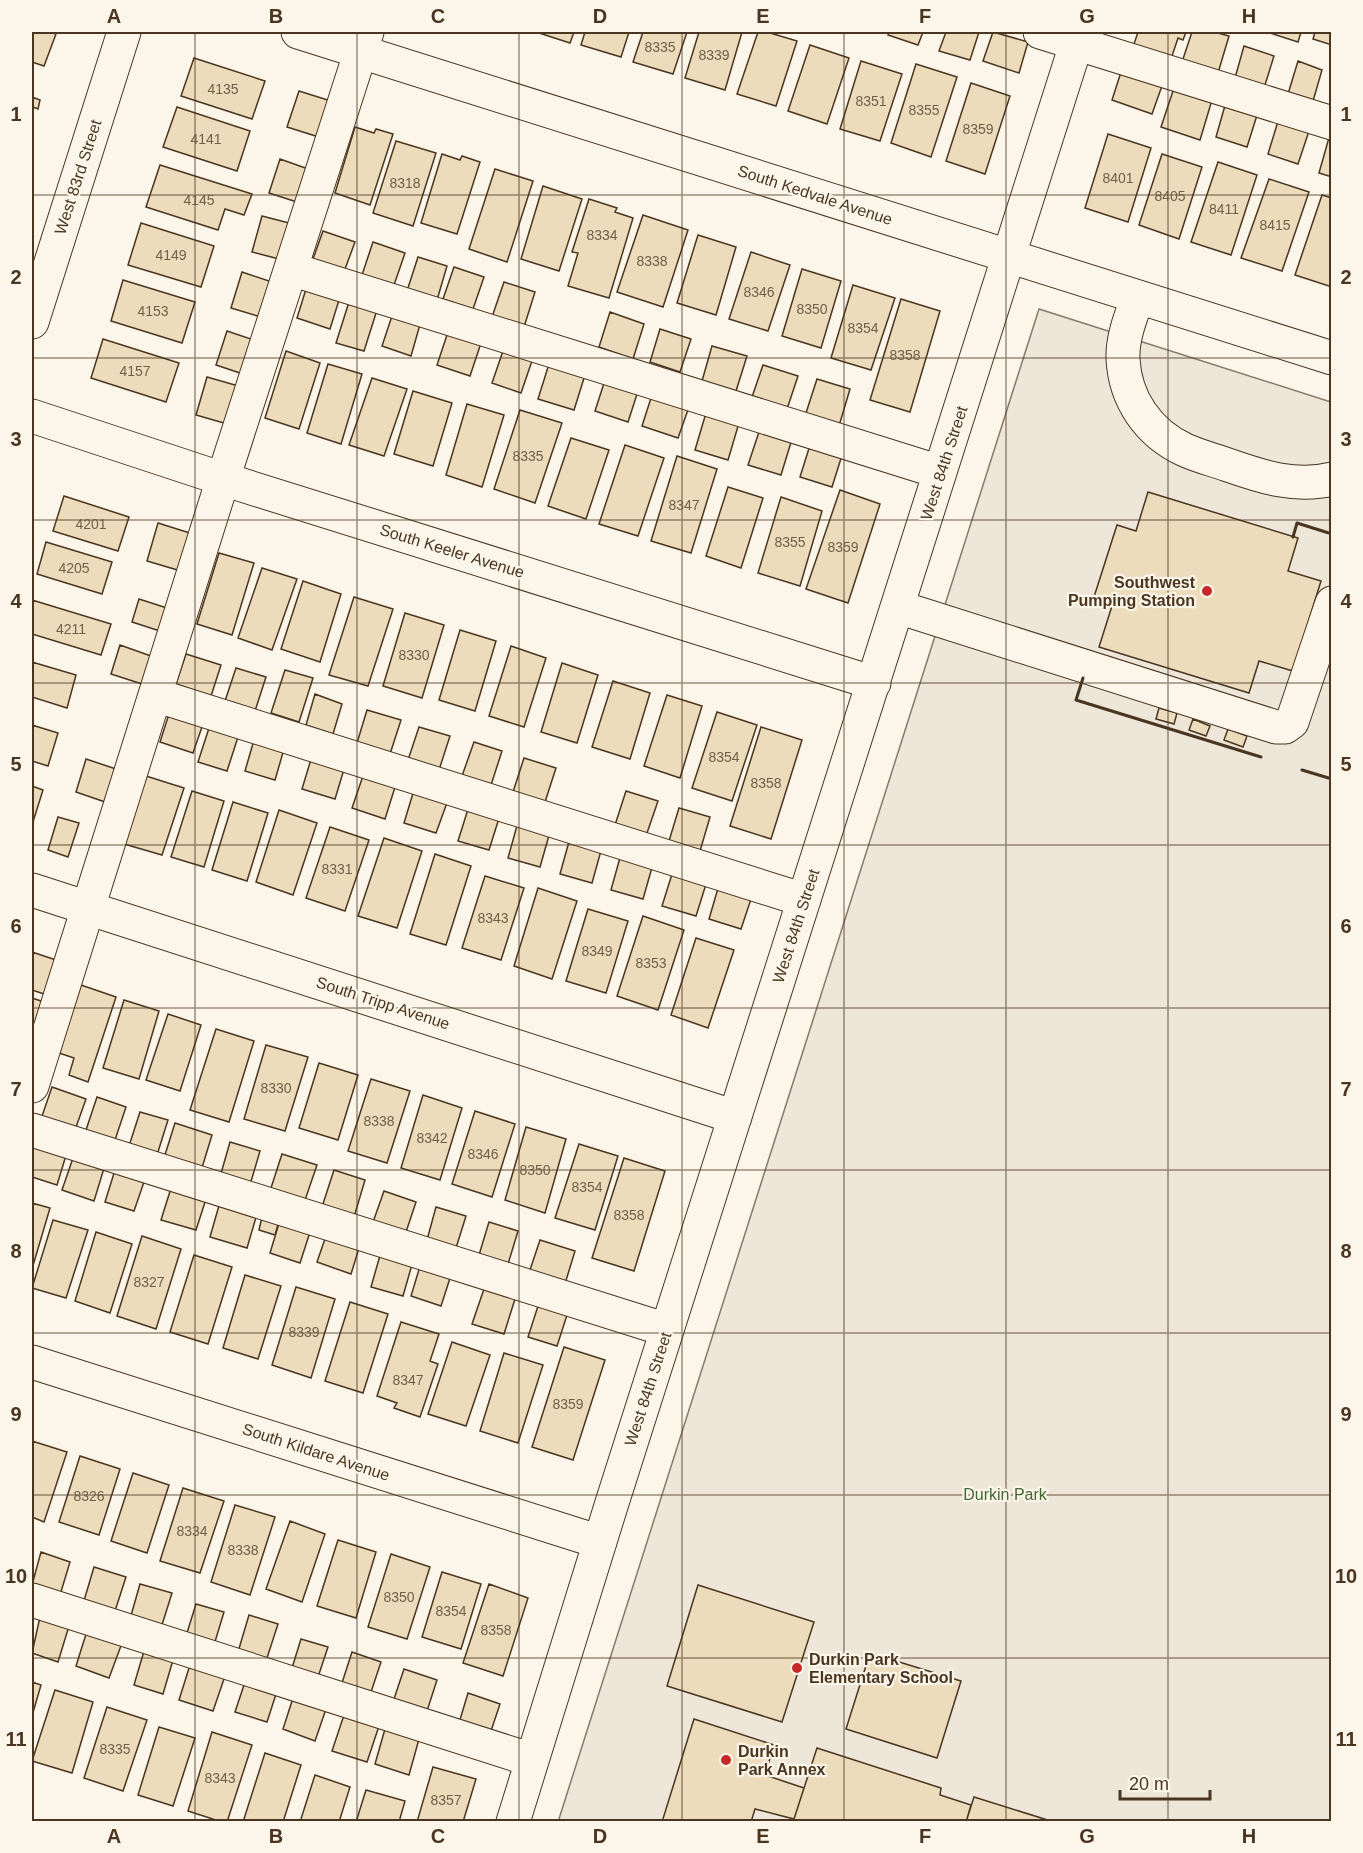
<svg xmlns="http://www.w3.org/2000/svg" width="1363" height="1853" font-family="Arial,sans-serif">
  <style>
    .green { fill: #ede6d9; stroke: #887966; stroke-width: 1.5 }
    .building { fill: #ecdcbc; stroke: #4a3520; stroke-width: 1.5 }
    .lines { fill: none; stroke-linecap: round; stroke-linejoin: round }
    .minor-casing { stroke: #4a3520; stroke-width: 35 }
    .minor { stroke: #fbf6e9; stroke-width: 33 }
    .wall { stroke: #4a3520; stroke-width: 3 }
    .grid { fill: none; stroke: #4a3520; stroke-width: 1.5; stroke-opacity: 0.55 }
    .poi-dot { fill: #c62828; stroke: #fbf6e9; stroke-width: 2 }
    .labels { text-anchor: middle; dominant-baseline: central; stroke-width: 4.5; stroke-linejoin: round; paint-order: stroke }
    .number-label { font-size: 14px; fill: #725f47 }
    .street-label { font-size: 16px; fill: #4a3520; stroke: #fbf6e9 }
    .poi-label { font-size: 16px; font-weight: bold; fill: #4a3520; stroke: #fbf6e9; text-anchor: start }
    .park-label { font-size: 16px; fill: #436837; stroke: #fbf6e9 }
    .neatline { fill: none; stroke: #4a3520; stroke-width: 2 }
    .grid-label { font-size: 20px; text-anchor: middle; font-weight: bold; fill: #4a3520 }
  </style>
  <rect width="100%" height="100%" fill="#fbf6e9"/>
  <path class="green" d="M1039,309L1331,402V1821L558,1822Z"/>
  <path class="building" d="M32,32H50L56,34L44,66L32,62Z
    M536,32H574L570,43Z
    M585,32H629L621,57L581,45Z
    M643,32H687L673,74L633,62Z
    M699,32H742L725,90L685,78Z
    M758,32H767L797,41L776,106L737,94Z
    M889,32H923L918,45L888,35Z
    M946,32H979L970,60L939,51Z
    M993,32L1028,42L1019,73L983,61Z
    M1138,32H1186L1183,40L1178,38L1171,59L1133,47Z
    M1192,32H1214L1229,36L1218,73L1182,62Z
    M1267,32H1301L1298,42Z
    M1315,32H1332V45L1313,39Z
    M810,45L849,58L827,124L788,111Z
    M1244,46L1274,56L1264,88L1235,78Z
    M194,58L265,81L252,119L181,96Z
    M861,61L902,74L880,141L840,129Z
    M1298,61L1322,70L1313,101L1288,94Z
    M916,64L957,77L931,157L891,143Z
    M1122,69L1163,83L1152,114L1112,100Z
    M971,83L1010,96L985,174L946,161Z
    M1174,88L1212,100L1200,140L1161,127Z
    M299,91L334,102L322,138L287,127Z
    M32,97L40,100L38,109L33,107L32,112Z
    M1226,102L1258,112L1247,147L1216,137Z
    M177,107L250,131L237,171L163,147Z
    M1279,118L1310,128L1298,164L1268,154Z
    M355,127L374,133L376,129L393,134L370,205L335,193Z
    M1108,134L1151,148L1128,222L1085,208Z
    M1330,134L1332,135V177L1319,173Z
    M396,141L436,153L413,226L373,213Z
    M442,154L460,160L462,156L480,162L457,234L421,223Z
    M1162,154L1202,167L1179,239L1139,225Z
    M280,159L311,170L300,203L269,193Z
    M1218,162L1257,175L1231,255L1191,242Z
    M160,165L252,194L244,215L225,209L218,230L146,207Z
    M495,169L533,181L507,262L469,249Z
    M1269,179L1309,192L1282,271L1241,258Z
    M543,186L582,199L559,271L521,259Z
    M1322,195L1332,198V287L1295,275Z
    M589,199L617,208L615,212L633,218L609,298L568,286L578,253L572,252Z
    M643,215L688,230L663,307L617,292Z
    M262,216L293,224L283,260L252,252Z
    M141,223L214,246L201,287L128,265Z
    M323,231L355,242L345,269L313,259Z
    M698,235L736,247L716,315L677,303Z
    M373,242L405,253L394,285L362,275Z
    M751,252L790,265L768,331L729,319Z
    M418,257L447,266L437,300L407,291Z
    M454,267L484,277L473,309L443,299Z
    M802,269L841,281L821,348L782,336Z
    M242,272L275,283L264,318L231,308Z
    M123,280L195,302L182,343L111,321Z
    M504,282L535,292L524,327L492,317Z
    M853,285L895,298L871,370L831,358Z
    M306,289L339,300L330,329L297,318Z
    M901,299L940,311L910,412L870,400Z
    M349,302L377,310L364,351L336,343Z
    M610,312L644,324L633,359L599,347Z
    M393,313L421,321L411,356L382,346Z
    M660,329L691,339L680,372L650,362Z
    M227,331L257,341L246,375L216,365Z
    M448,332L481,343L470,376L437,365Z
    M103,339L179,363L166,402L91,378Z
    M712,346L747,356L736,391L702,381Z
    M504,348L533,358L521,393L492,383Z
    M286,351L320,363L299,429L265,418Z
    M328,364L362,374L341,444L307,433Z
    M549,364L585,375L574,410L538,399Z
    M763,365L798,376L787,409L752,397Z
    M207,377L242,387L231,425L196,415Z
    M606,377L639,388L628,422L595,411Z
    M372,378L407,389L384,456L349,445Z
    M817,379L850,389L839,426L805,416Z
    M413,391L452,403L433,466L394,454Z
    M652,395L689,407L678,438L642,426Z
    M467,404L504,415L482,487L446,475Z
    M520,410L562,423L535,503L494,489Z
    M706,413L739,423L728,460L695,450Z
    M760,429L792,439L781,475L748,465Z
    M571,438L609,450L586,519L548,506Z
    M811,442L843,452L832,487L800,477Z
    M625,445L664,458L638,536L599,524Z
    M677,456L717,469L691,553L651,541Z
    M728,487L763,498L741,568L706,556Z
    M840,490L880,504L848,603L806,589Z
    M1148,492L1298,538L1288,571L1321,581L1293,671L1259,661L1249,693L1099,647L1112,606L1093,600L1117,525L1136,531Z
    M64,496L129,517L118,551L53,531Z
    M781,497L822,511L800,586L758,573Z
    M158,523L193,534L181,571L147,561Z
    M46,542L112,562L102,594L37,574Z
    M219,553L254,563L232,635L197,624Z
    M262,568L297,579L272,650L238,638Z
    M303,581L341,594L320,662L281,649Z
    M354,597L393,609L368,686L329,675Z
    M139,599L170,609L163,632L132,622Z
    M32,600L111,624L101,655L32,634Z
    M405,613L444,625L422,698L383,686Z
    M460,630L496,641L475,711L439,700Z
    M120,645L151,656L142,684L111,674Z
    M511,646L546,658L524,727L489,716Z
    M186,654L221,665L211,696L176,684Z
    M32,662L76,675L67,708L32,697Z
    M562,663L598,675L577,743L541,732Z
    M236,668L266,677L255,711L225,701Z
    M285,670L313,678L299,722L271,713Z
    M613,681L650,693L630,759L592,747Z
    M315,694L342,704L333,734L306,725Z
    M667,695L702,706L680,778L644,766Z
    M1159,708L1177,713L1174,724L1156,719Z
    M367,710L401,720L390,754L357,743Z
    M170,711L204,721L193,753L160,742Z
    M717,712L757,725L732,801L692,788Z
    M1193,719L1210,726L1206,736L1189,730Z
    M32,725L58,733L48,766L32,761Z
    M210,725L239,734L227,771L198,762Z
    M419,727L450,736L439,770L408,760Z
    M761,727L802,740L771,839L730,826Z
    M1228,729L1247,736L1243,747L1224,740Z
    M254,740L284,749L275,780L245,771Z
    M474,742L502,751L491,785L462,776Z
    M312,756L345,766L335,799L302,789Z
    M524,758L556,768L545,802L513,792Z
    M86,759L119,770L108,803L76,792Z
    M364,773L396,784L385,819L352,808Z
    M146,776L184,788L162,855L124,844Z
    M32,786L43,790L32,825Z
    M414,790L448,800L436,833L404,823Z
    M192,791L224,801L204,867L171,857Z
    M626,791L658,801L646,836L615,825Z
    M233,802L268,813L247,881L212,870Z
    M469,806L500,815L489,850L458,841Z
    M679,808L710,817L700,851L669,841Z
    M279,810L317,823L293,895L256,882Z
    M58,817L79,823L68,857L48,850Z
    M518,822L550,832L540,867L508,858Z
    M330,827L369,840L345,911L306,898Z
    M384,838L422,851L397,928L358,916Z
    M570,838L602,847L592,883L560,874Z
    M435,854L471,866L446,945L410,934Z
    M621,854L653,864L643,899L611,890Z
    M673,871L707,881L696,916L662,906Z
    M485,876L524,888L501,960L462,948Z
    M719,885L752,896L741,929L709,919Z
    M538,888L577,901L552,979L514,966Z
    M588,909L628,921L606,993L566,981Z
    M643,916L684,930L658,1010L617,996Z
    M696,938L734,950L708,1028L671,1015Z
    M32,952L59,961L44,994L32,990Z
    M81,985L116,997L88,1082L69,1075L74,1058L59,1053Z
    M32,998L47,1003L32,1035Z
    M124,1000L159,1011L139,1079L103,1068Z
    M168,1014L201,1025L180,1091L146,1080Z
    M216,1029L254,1041L229,1122L190,1110Z
    M266,1045L308,1057L285,1131L244,1119Z
    M319,1063L358,1075L338,1140L299,1128Z
    M371,1079L410,1091L387,1163L348,1151Z
    M52,1087L86,1099L75,1130L41,1119Z
    M423,1095L462,1108L440,1180L401,1168Z
    M97,1097L126,1107L115,1140L86,1130Z
    M475,1111L515,1124L492,1197L452,1184Z
    M140,1112L168,1120L157,1155L129,1146Z
    M175,1123L212,1135L201,1171L164,1158Z
    M526,1127L566,1139L545,1213L505,1200Z
    M34,1142L67,1152L57,1185L32,1177V1149Z
    M230,1142L260,1151L250,1185L220,1177Z
    M579,1144L618,1156L595,1230L555,1218Z
    M282,1154L317,1165L304,1203L270,1191Z
    M74,1155L105,1165L94,1201L62,1190Z
    M624,1158L665,1171L634,1271L592,1258Z
    M115,1170L145,1179L134,1211L105,1202Z
    M334,1170L365,1180L354,1217L322,1207Z
    M172,1185L207,1196L196,1230L161,1220Z
    M384,1191L416,1202L405,1235L372,1225Z
    M220,1202L257,1214L247,1248L210,1237Z
    M32,1203L50,1208L32,1269Z
    M436,1207L466,1216L456,1248L427,1240Z
    M262,1217L279,1221L275,1235L259,1230Z
    M53,1220L88,1230L66,1298L32,1288Z
    M280,1220L311,1229L300,1263L270,1253Z
    M489,1222L518,1231L508,1264L479,1255Z
    M96,1232L132,1244L110,1313L75,1301Z
    M327,1233L360,1245L351,1274L317,1262Z
    M142,1236L181,1249L156,1329L117,1316Z
    M540,1240L575,1251L564,1287L528,1276Z
    M381,1252L413,1261L403,1296L371,1287Z
    M194,1255L232,1267L208,1344L170,1332Z
    M421,1263L452,1272L441,1306L411,1296Z
    M245,1275L281,1286L258,1359L223,1348Z
    M296,1287L335,1299L311,1378L272,1365Z
    M484,1289L515,1299L504,1334L472,1324Z
    M350,1302L388,1314L363,1393L325,1381Z
    M539,1303L568,1312L557,1346L528,1337Z
    M401,1322L439,1334L430,1361L438,1364L420,1417L394,1408L397,1403L377,1396Z
    M452,1342L490,1355L466,1426L428,1414Z
    M564,1347L605,1360L573,1460L532,1447Z
    M504,1353L543,1365L518,1443L480,1431Z
    M32,1441L67,1452L44,1522L32,1517Z
    M80,1456L120,1469L99,1535L59,1522Z
    M133,1473L169,1485L147,1553L111,1541Z
    M183,1488L224,1501L200,1573L160,1561Z
    M235,1505L275,1517L250,1595L211,1582Z
    M290,1521L325,1534L302,1602L266,1589Z
    M338,1540L376,1552L356,1618L317,1606Z
    M41,1552L70,1562L60,1595L32,1585Z
    M391,1554L430,1567L407,1639L368,1627Z
    M94,1567L126,1577L114,1614L83,1604Z
    M442,1572L481,1584L461,1649L422,1637Z
    M140,1584L172,1593L161,1628L130,1619Z
    M489,1584L528,1598L503,1676L463,1663Z
    M698,1585L814,1622L782,1722L667,1686Z
    M196,1604L224,1612L214,1645L186,1636Z
    M249,1615L278,1624L266,1661L238,1652Z
    M40,1617L69,1626L58,1662L32,1653Z
    M87,1631L122,1643L109,1678L76,1666Z
    M301,1639L328,1647L318,1677L292,1668Z
    M144,1651L173,1660L163,1694L134,1685Z
    M352,1652L381,1662L370,1695L341,1686Z
    M870,1653L961,1681L937,1758L846,1729Z
    M190,1665L225,1676L213,1711L179,1700Z
    M404,1669L437,1680L426,1714L393,1702Z
    M32,1682L41,1685L32,1716Z
    M245,1682L277,1691L267,1722L235,1712Z
    M55,1690L93,1702L72,1773L32,1761Z
    M468,1693L500,1704L490,1734L459,1723Z
    M293,1698L326,1709L315,1741L283,1729Z
    M107,1707L147,1720L123,1791L84,1778Z
    M344,1715L379,1726L367,1762L332,1751Z
    M694,1719L774,1745L765,1775L804,1788L794,1819L755,1809L751,1822H662Z
    M159,1727L195,1738L173,1806L138,1795Z
    M385,1729L419,1739L409,1775L375,1764Z
    M212,1732L252,1745L227,1822H222L188,1811Z
    M817,1748L941,1788L940,1795L971,1805L966,1822H793Z
    M265,1753L301,1765L283,1822H243Z
    M433,1767L476,1779L463,1822H417Z
    M315,1775L350,1787L339,1822H300Z
    M366,1790L405,1801L399,1822H356Z
    M974,1797L1054,1822H966Z"/>
  <g class="lines">
    <g class="minor-casing">
      <path id="minor" d="M298,32L1332,358
        M1040,32L1332,123
        M291,269L940,472
        M1138,297C1131,316 1122,338 1123,359C1125,399 1148,433 1185,450C1198,456 1214,460 1228,465C1262,477 1296,488 1332,479
        M32,322L124,32
        M32,416L223,479L874,683
        M898,607L1276,727H1285L1292,722L1332,603
        M155,695L804,900
        M32,890L735,1117
        M32,1086L223,479L367,32
        M32,1130L667,1330
        M32,1362L600,1542
        M32,1600L532,1760
        M513,1822L611,1506L1080,32"/>
    </g>
    <use href="#minor" class="minor"/>
    <path class="wall" d="M1293,537L1297,523L1332,534
      M1083,678L1076,700L1261,757
      M1302,770L1332,779"/>
  </g>
  <path class="grid" d="M195,32V1822M357,32V1822M519,32V1822M682,32V1822M844,32V1822M1006,32V1822M1168,32V1822M32,195H1332M32,358H1332M32,520H1332M32,683H1332M32,845H1332M32,1008H1332M32,1170H1332M32,1333H1332M32,1495H1332M32,1658H1332"/>
  <g class="poi-dot">
    <circle cx="1207" cy="591" r="6"/>
    <circle cx="797" cy="1668" r="6"/>
    <circle cx="726" cy="1760" r="6"/>
  </g>
  <g class="labels">
    <g class="number-label">
      <text x="660" y="47">8335</text>
      <text x="714" y="55">8339</text>
      <text x="223" y="89">4135</text>
      <text x="871" y="101">8351</text>
      <text x="924" y="110">8355</text>
      <text x="978" y="129">8359</text>
      <text x="206" y="139">4141</text>
      <text x="1118" y="178">8401</text>
      <text x="405" y="183">8318</text>
      <text x="1170" y="196">8405</text>
      <text x="199" y="200">4145</text>
      <text x="1224" y="209">8411</text>
      <text x="1275" y="225">8415</text>
      <text x="602" y="235">8334</text>
      <text x="171" y="255">4149</text>
      <text x="652" y="261">8338</text>
      <text x="759" y="292">8346</text>
      <text x="812" y="309">8350</text>
      <text x="153" y="311">4153</text>
      <text x="863" y="328">8354</text>
      <text x="905" y="355">8358</text>
      <text x="135" y="371">4157</text>
      <text x="528" y="456">8335</text>
      <text x="684" y="505">8347</text>
      <text x="91" y="524">4201</text>
      <text x="790" y="542">8355</text>
      <text x="843" y="547">8359</text>
      <text x="74" y="568">4205</text>
      <text x="71" y="629">4211</text>
      <text x="414" y="655">8330</text>
      <text x="724" y="757">8354</text>
      <text x="766" y="783">8358</text>
      <text x="337" y="869">8331</text>
      <text x="493" y="918">8343</text>
      <text x="597" y="951">8349</text>
      <text x="651" y="963">8353</text>
      <text x="276" y="1088">8330</text>
      <text x="379" y="1121">8338</text>
      <text x="432" y="1138">8342</text>
      <text x="483" y="1154">8346</text>
      <text x="535" y="1170">8350</text>
      <text x="587" y="1187">8354</text>
      <text x="629" y="1215">8358</text>
      <text x="149" y="1282">8327</text>
      <text x="304" y="1332">8339</text>
      <text x="408" y="1380">8347</text>
      <text x="568" y="1404">8359</text>
      <text x="89" y="1496">8326</text>
      <text x="192" y="1531">8334</text>
      <text x="243" y="1550">8338</text>
      <text x="399" y="1597">8350</text>
      <text x="451" y="1611">8354</text>
      <text x="496" y="1630">8358</text>
      <text x="115" y="1749">8335</text>
      <text x="220" y="1778">8343</text>
      <text x="446" y="1800">8357</text>
    </g>
    <g class="street-label">
      <text transform="translate(78 177) rotate(-72)">West 83rd Street</text>
      <text transform="translate(815 195) rotate(18)">South Kedvale Avenue</text>
      <text transform="translate(944 463) rotate(-72)">West 84th Street</text>
      <text transform="translate(452 551) rotate(17)">South Keeler Avenue</text>
      <text transform="translate(796 926) rotate(-72)">West 84th Street</text>
      <text transform="translate(383 1003) rotate(18)">South Tripp Avenue</text>
      <text transform="translate(648 1389) rotate(-72)">West 84th Street</text>
      <text transform="translate(316 1452) rotate(18)">South Kildare Avenue</text>
    </g>
    <g class="poi-label">
      <text x="1195" y="582" text-anchor="end">Southwest<tspan x="1195" dy="18">Pumping Station</tspan></text>
      <text x="809" y="1659">Durkin Park<tspan x="809" dy="18">Elementary School</tspan></text>
      <text x="738" y="1751">Durkin<tspan x="738" dy="18">Park Annex</tspan></text>
    </g>
    <g class="park-label">
      <text x="1005" y="1494">Durkin Park</text>
    </g>
  </g>
  <rect width="1363" height="1853" fill="none" stroke="#fbf6e9" stroke-width="66"/>
  <path d="M1120 1790v9h90v-9" fill="none" stroke="#4a3520" stroke-width="3"/>
  <text x="1129" y="1790" font-size="18" fill="#4a3520" stroke="#fbf6e9" stroke-width="4.5" paint-order="stroke">20 m</text>
  <rect x="33" y="33" width="1297" height="1787" class="neatline"/>
  <g class="grid-label">
    <text x="114" y="23">A</text>
    <text x="276" y="23">B</text>
    <text x="438" y="23">C</text>
    <text x="600" y="23">D</text>
    <text x="763" y="23">E</text>
    <text x="925" y="23">F</text>
    <text x="1087" y="23">G</text>
    <text x="1249" y="23">H</text>
    <text x="16" y="121">1</text>
    <text x="1346" y="121">1</text>
    <text x="16" y="284">2</text>
    <text x="1346" y="284">2</text>
    <text x="16" y="446">3</text>
    <text x="1346" y="446">3</text>
    <text x="16" y="608">4</text>
    <text x="1346" y="608">4</text>
    <text x="16" y="771">5</text>
    <text x="1346" y="771">5</text>
    <text x="16" y="933">6</text>
    <text x="1346" y="933">6</text>
    <text x="16" y="1096">7</text>
    <text x="1346" y="1096">7</text>
    <text x="16" y="1258">8</text>
    <text x="1346" y="1258">8</text>
    <text x="16" y="1421">9</text>
    <text x="1346" y="1421">9</text>
    <text x="16" y="1583">10</text>
    <text x="1346" y="1583">10</text>
    <text x="16" y="1746">11</text>
    <text x="1346" y="1746">11</text>
    <text x="114" y="1843">A</text>
    <text x="276" y="1843">B</text>
    <text x="438" y="1843">C</text>
    <text x="600" y="1843">D</text>
    <text x="763" y="1843">E</text>
    <text x="925" y="1843">F</text>
    <text x="1087" y="1843">G</text>
    <text x="1249" y="1843">H</text>
  </g>
</svg>
